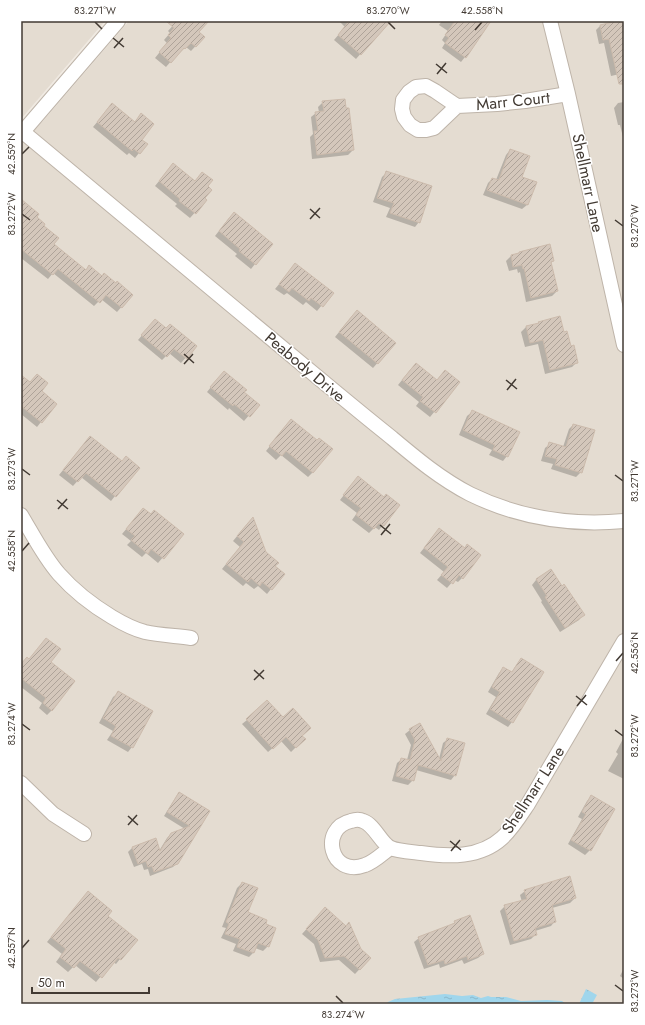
<svg xmlns="http://www.w3.org/2000/svg" width="645" height="1025" font-family="Jost,sans-serif">
  <style>
    .residential { fill: #e4dcd1 }
    .water { fill: url(#water-ripples) }
    .shadow { fill: #0003 }
    .building { fill: url(#building-hatch); stroke: #ccbbac }
    .lines { fill: none; stroke-linecap: round; stroke-linejoin: round }
    .minor-casing { stroke: #beb4a9; stroke-width: 16 }
    .minor { stroke: #fff; stroke-width: 14 }
    .ticks { fill: none; stroke: #423a33; stroke-width: 1.5 }
    .labels { text-anchor: middle; dominant-baseline: central; stroke-width: 3; stroke-linejoin: round; paint-order: stroke }
    .street-label { font-size: 16px; fill: #423a33; stroke: #fff }
    .neatline { fill: none; stroke: #423a33; stroke-width: 1.5 }
    .ticks-label { font-size: 10px; text-anchor: middle; fill: #423a33 }
  </style>
  <defs>
    <pattern id="water-ripples" width="26" height="14" patternUnits="userSpaceOnUse"><rect width="26" height="14" fill="#a0d6ec"/><path d="M2 4q2-2 4 0t4 0M15 11q2-2 4 0t4 0" fill="none" stroke="#8bb8cb"/></pattern>
    <pattern id="building-hatch" width="6" height="6" patternUnits="userSpaceOnUse"><rect width="6" height="6" fill="#d4c7bb"/><path d="M-1 1l2-2M0 6l6-6M5 7l2-2" fill="none" stroke="#aea399"/></pattern>
  </defs>
  <rect width="100%" height="100%" fill="#f0eae2"/>
  <path class="residential" d="M21,21H105L21,119Z
    M129,21H624V1004H21V143L43,121Z"/>
  <path class="water" d="M586,989L597,995L592,1004H579Z
    M445,994L462,996L473,995L481,998L488,996L491,997H506L521,1001L547,1000L562,1001L566,1004H386L388,1002L395,999Z"/>
  <path class="shadow" d="M177,21H197L198,32L204,37L191,51L186,47L179,53V52L166,67L155,58L167,43L164,40L170,33L168,31Z
    M339,21H389L356,59L334,40L345,27Z
    M442,21H490L465,57L461,62L442,48L445,43L442,40L448,31L439,25Z
    M621,21H624V73L611,76L604,43L599,44L596,30L600,26Z
    M323,102L353,150L348,155L312,159L310,137L313,134L311,117L316,113L319,112L318,107Z
    M624,102V141L620,125H618L614,108L618,103Z
    M108,109L134,123L137,119L140,140L139,153L135,158L129,153L127,155L93,127Z
    M510,150L521,177L535,183L527,205L522,209L483,195L488,183L492,179L496,180L506,155Z
    M173,164L194,182L206,187L203,198L206,200L190,218L175,206L177,204L155,186Z
    M387,172L419,222L415,227L386,217L390,208L373,202L382,177Z
    M21,208L35,218L42,226L53,244L86,271L102,277L132,295L117,312L101,299L94,306L53,273L48,279L21,258Z
    M229,218L255,264L251,269L235,256L237,254L215,236Z
    M519,253L553,261L550,264L557,291L552,296L526,302L520,272L518,273L517,269L509,271L506,261L511,256L517,255Z
    M295,265L332,293L317,311L306,302L303,305L287,293L284,295L275,289Z
    M352,316L395,343L373,368L335,337Z
    M539,323L563,333L577,362L572,367L545,374L538,344L525,347L521,332L526,327L537,325Z
    M151,325L166,329L196,346L181,363L169,353L162,360L138,340Z
    M411,369L436,381L445,371L459,382L430,417L416,406L419,402L398,385Z
    M21,376L40,391L41,422L37,427L21,414Z
    M219,377L243,392L258,405L244,421L229,408L228,410L207,392Z
    M472,412L507,456L503,461L489,455L492,450L459,435L467,416Z
    M287,425L313,472L308,477L281,455L276,460L266,451Z
    M573,425L581,472L576,477L551,469L553,464L541,461L545,448L550,444L563,447L569,429Z
    M90,437L115,496L111,501L81,477L73,486L59,475Z
    M358,477L383,525L379,530L375,527L369,533L352,520L357,513L340,500Z
    M139,514L151,515L183,534L158,563L146,553L142,557L127,545L131,541L122,534Z
    M248,523L274,567L271,589L267,594L258,586L254,589L246,583L243,586L222,569L240,547L233,541Z
    M435,534L464,549L467,545L462,578L458,582L454,580L447,588L437,580L444,572L420,553Z
    M551,571L583,615L579,620L560,632L541,602L542,601L532,585L536,580Z
    M521,659L512,722L508,727L486,714L496,697L488,692L499,673L504,668L511,673L517,664Z
    M29,660L49,662L52,710L47,715L39,708L42,703L21,687V664Z
    M118,693L132,747L128,752L107,740L113,731L99,723L113,697Z
    M247,720L301,736L304,739L291,752L281,741L268,752L242,724Z
    M410,730L439,759L443,743L448,739L455,775L451,780L416,770L413,780L408,785L392,781L397,763L402,759L407,760L411,745L405,734Z
    M624,737V779L608,771L618,754L616,752Z
    M179,793L209,811L177,863L173,867L150,876L148,869L144,870L142,864L134,867L128,852L132,848L155,840L159,851L167,838L171,834L185,829L164,816L176,797Z
    M591,797L590,850L585,855L568,844L582,819L578,817L587,801Z
    M242,883L247,913L265,924L268,946L263,951L255,948L253,953L249,957L233,951L236,944L221,938L226,928L222,927L237,888Z
    M525,891L575,898L570,903L552,908L555,921L551,926L535,931L536,934L531,939L510,945L500,911L505,906L522,902L520,895Z
    M88,892L107,916L120,959L116,964L113,962L96,982L75,965L68,972L56,962L62,954L47,942Z
    M321,913L370,958L355,974L339,960L320,962L314,944L302,934Z
    M455,922L483,954L478,958L464,964L462,960L440,968L439,964L424,969L414,942L419,938L451,925Z
    M624,968V979L620,976Z"/>
  <path class="building" d="M166,21H209L199,32L205,37L196,47L191,43L185,49L184,48L171,63L159,52L171,38L168,35L174,28Z
    M349,21H391L361,55L338,35Z
    M455,21H491L466,58L445,43L449,38L445,35Z
    M617,21H624V84H619L609,39L603,40L600,25Z
    M345,99L346,108H349L354,150L317,155L314,131H318L315,112L324,111L322,101Z
    M112,103L135,122L141,113L154,124L142,140L148,144L140,154L134,149L132,151L97,122Z
    M510,149L530,156L522,177L537,182L528,205L487,190L492,178L499,180Z
    M173,163L195,181L202,172L213,180L208,186L212,190L205,198L207,200L196,214L179,201L180,199L159,181Z
    M386,171L432,186L420,223L390,213L394,203L377,198Z
    M21,199L39,214L37,217L45,224L44,226L59,238L54,244L86,270L89,265L102,276L104,273L116,283L117,281L133,295L122,308L106,295L100,303L58,269L53,275L21,249Z
    M234,212L273,244L256,265L239,251L240,249L219,231Z
    M550,244L554,261L551,262L558,291L531,298L524,268L523,269L522,265L513,267L511,255L519,253V252Z
    M295,263L334,293L323,307L311,298L309,301L292,288L289,292L279,284Z
    M357,310L396,343L378,364L339,332Z
    M560,316L564,332L567,331L571,346L574,345L578,363L550,370L543,340L530,343L526,326L539,323L538,322Z
    M155,319L166,328L170,324L197,346L187,359L174,349L167,357L141,335Z
    M416,363L437,380L445,370L460,382L436,413L420,401L423,397L402,380Z
    M224,371L247,390L244,392L260,405L250,417L234,404L233,406L210,387Z
    M37,374L48,383L42,391L57,404L42,423L21,406V375L30,382Z
    M472,410L520,432L508,457L493,450L495,445L463,430Z
    M291,419L317,440L319,438L333,449L313,473L286,451L282,456L269,446Z
    M573,424L595,430L582,473L555,465L557,459L545,456L549,442L566,447Z
    M90,436L122,461L126,456L140,468L116,497L86,473L78,482L63,470Z
    M358,476L384,497L386,494L400,505L384,526L379,523L374,529L356,515L361,508L343,495Z
    M143,508L151,514L154,510L184,534L164,559L151,549L148,554L131,540L135,536L126,529Z
    M253,517L266,552L279,563L275,566L285,574L272,590L262,582L260,586L251,578L248,582L226,564L244,542L237,536Z
    M439,528L465,548L467,544L481,555L463,579L459,575L453,584L441,575L448,567L424,548Z
    M551,569L562,586L564,584L585,615L565,628L545,597L547,596L536,579Z
    M46,638L61,649L51,662L75,681L52,711L43,703L46,698L21,678V664L27,657L29,659Z
    M521,658L544,672L513,723L490,709L500,692L492,687L503,667L512,672Z
    M118,691L153,711L133,748L111,736L116,726L103,718Z
    M267,700L283,717L293,708L311,728L302,736L306,739L296,748L286,737L273,749L246,719Z
    M420,723L441,761L447,738L465,743L456,776L418,765L414,781L396,776L401,758L410,760L415,740L409,729Z
    M179,792L210,811L178,864L154,872L152,866L148,867L146,861L138,864L132,847L156,838L160,851L171,833L190,826L167,812Z
    M591,795L615,809L591,851L571,840L586,814L582,812Z
    M570,876L576,898L552,905L556,922L535,928L537,935L514,941L504,905L527,899L524,890Z
    M242,882L258,888L248,912L267,920L266,924L276,928L269,947L258,943L254,953L237,947L240,939L225,934L229,924L226,922Z
    M88,891L112,911L108,916L138,940L121,960L118,958L102,978L80,961L74,968L60,957L66,949L51,937Z
    M325,907L346,926L349,922L361,949L371,958L360,970L344,956L325,958L318,940L306,929Z
    M470,915L484,954L468,960L467,956L445,964L444,960L428,965L418,937L455,923L454,921Z"/>
  <g class="lines">
    <g class="minor-casing">
      <path id="minor" d="M550,21L568,94L624,345
        M457,106L434,128L426,130H418L410,125L404,117L402,109L403,100L409,92L416,87L426,86L435,91L457,106L497,104L525,101L568,94
        M23,132C122,215 221,298 321,380C344,399 368,419 392,438C417,459 441,479 470,494C519,518 570,526 624,521
        M21,134L118,21
        M21,515C33,535 44,557 59,574C74,591 92,605 112,617C122,623 133,629 145,632C159,635 177,636 191,638
        M21,783L53,814L84,834
        M390,848C382,854 374,862 365,865C330,878 319,828 351,821C354,820 359,819 363,821C375,825 381,844 391,848C397,851 413,852 421,853C449,857 480,858 502,838C512,829 520,816 528,804L624,641"/>
    </g>
    <use href="#minor" class="minor"/>
  </g>
  <path class="ticks" d="M95,22L102,29M388,22L395,29M475,30L482,22M113,38L124,47M114,48L123,38M436,64L447,73M437,74L446,63M22,154L29,147M310,209L320,218M22,214L30,220M310,219L320,208M615,220L623,226M184,354L194,363M184,364L193,354M506,380L517,389M507,390L516,379M22,469L30,475M615,475L623,481M57,500L68,509M58,509L67,499M380,525L391,534M381,535L390,524M22,551L29,543M616,661L623,653M254,670L264,679M254,680L264,670M576,696L587,705M577,706L586,695M22,724L30,730M615,730L623,736M128,816L138,825M128,825L137,815M450,841L461,850M451,851L460,840M22,948L29,940M615,985L623,991M336,996L343,1003"/>
  <g class="labels">
    <g class="street-label">
      <text transform="translate(513 101) rotate(-6)">Marr Court</text>
      <text transform="translate(588 183) rotate(78)">Shellmarr Lane</text>
      <text transform="translate(305 367) rotate(40)">Peabody Drive</text>
      <text transform="translate(533 790) rotate(-57)">Shellmarr Lane</text>
    </g>
  </g>
  <rect width="645" height="1025" fill="none" stroke="#ffffff" stroke-width="44"/>
  <path d="M32 987v6h117v-6" fill="none" stroke="#423a33" stroke-width="2"/>
  <text x="38" y="987" font-size="12" fill="#423a33" stroke="#ffffff" stroke-width="3" paint-order="stroke">50 m</text>
  <rect x="22" y="22" width="601" height="981" class="neatline"/>
  <g class="ticks-label">
    <text x="95" y="14">83.271°W</text>
    <text x="388" y="14">83.270°W</text>
    <text x="482" y="14">42.558°N</text>
    <text transform="translate(11 154) rotate(-90)" y="4">42.559°N</text>
    <text transform="translate(11 214) rotate(-90)" y="4">83.272°W</text>
    <text transform="translate(634 226) rotate(-90)" y="4">83.270°W</text>
    <text transform="translate(11 469) rotate(-90)" y="4">83.273°W</text>
    <text transform="translate(634 481) rotate(-90)" y="4">83.271°W</text>
    <text transform="translate(11 551) rotate(-90)" y="4">42.558°N</text>
    <text transform="translate(634 653) rotate(-90)" y="4">42.556°N</text>
    <text transform="translate(11 724) rotate(-90)" y="4">83.274°W</text>
    <text transform="translate(634 736) rotate(-90)" y="4">83.272°W</text>
    <text transform="translate(11 948) rotate(-90)" y="4">42.557°N</text>
    <text transform="translate(634 991) rotate(-90)" y="4">83.273°W</text>
    <text x="343" y="1018">83.274°W</text>
  </g>
</svg>
